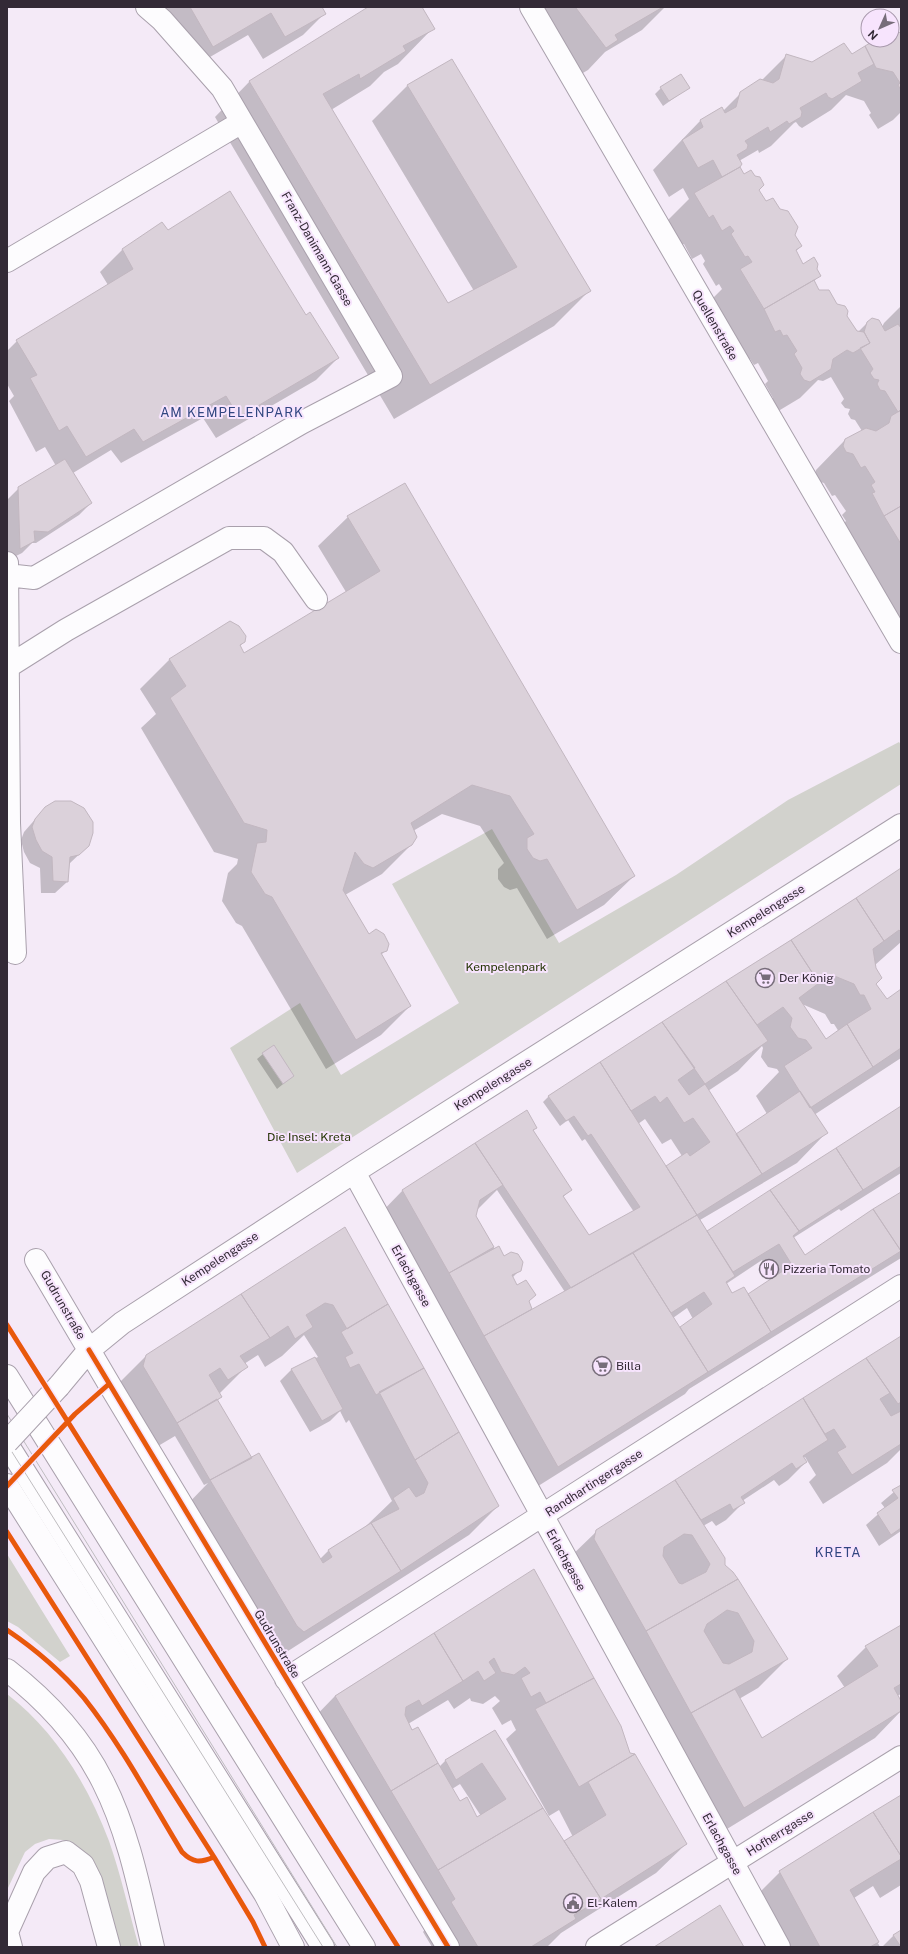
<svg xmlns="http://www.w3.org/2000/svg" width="908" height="1954" font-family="'Public Sans',sans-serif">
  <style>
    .green { fill: #d2d2cd }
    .shadow { fill: #0003; fill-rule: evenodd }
    .building { fill: #dbd1da; stroke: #c2b7c0; fill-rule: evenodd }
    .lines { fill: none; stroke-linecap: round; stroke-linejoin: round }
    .minor-casing { stroke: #a9a0ac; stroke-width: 24 }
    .major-casing { stroke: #a9a0ac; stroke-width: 24 }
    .minor { stroke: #fdfcfe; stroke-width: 22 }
    .major { stroke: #fdfcfe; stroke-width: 22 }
    .tram { stroke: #bfbdc0; stroke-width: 1 }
    .minor-bridge-casing { stroke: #a9a0ac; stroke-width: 24; stroke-linecap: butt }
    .minor-bridge { stroke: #fdfcfe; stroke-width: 22 }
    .cycleway-casing { stroke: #f7e4fd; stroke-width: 8 }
    .cycleway { stroke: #e8590c; stroke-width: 5 }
    .labels { text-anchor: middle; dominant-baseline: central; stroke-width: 4; stroke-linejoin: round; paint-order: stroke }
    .street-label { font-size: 12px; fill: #332a36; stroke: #f7e4fd }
    .park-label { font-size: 12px; fill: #263606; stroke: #f7e4fd }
    .poi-label { font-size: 12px; fill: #332a36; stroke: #f7e4fd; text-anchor: start }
    .neighbourhood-label { font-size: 13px; letter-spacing: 1px; fill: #314680; stroke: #f7e4fd }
  </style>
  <rect width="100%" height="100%" fill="#f4eaf7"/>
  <path class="green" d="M899,742L901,745V784L297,1173L230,1048L300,1003L341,1075L459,1003L392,884L492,829L559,943L676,875L788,800Z
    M7,1554L70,1656L60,1662L18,1627L7,1621Z
    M7,1694C55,1731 88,1785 109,1841C121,1875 129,1912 139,1947H116L78,1848L63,1840L49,1839L35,1844L25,1852L7,1890Z"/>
  <path class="shadow" d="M155,7H321L325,13L303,35L263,59L248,35L191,68Z
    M370,7H421L433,28L398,64L384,72L370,86L331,110L447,305L474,291L372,121L407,86L452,61L590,290L554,326L394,419L215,117L250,81Z
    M538,7H665L642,30L605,52L588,70L576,77Z
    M892,31L901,34V112L893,120L878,129L869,115L871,113L864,101L846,95L831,110L802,128L799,126L796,122L794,123L771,146L759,153L758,150L739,161V167L744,175L758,190L766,203L794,235L801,246L795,252L803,265L816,269L820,275L813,282L819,291L846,316L858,332L867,323L882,327L884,323L901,306V631L843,524L846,521L842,515L846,511L835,495L832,496L824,483L817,481L814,476L816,470L845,440L862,431L855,420L851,419L848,414L850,409L845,408L841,403L844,399L831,377L823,381L818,380L800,398L780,410L774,409L771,404L773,398L765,384L768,381L758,363L754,365L750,359L746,360L711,300L722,289L719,284L716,286L703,264L705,261L701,254L692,259L684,244L679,246L665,223L689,199L683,188L669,197L653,170L700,121L721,109L723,111L741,93L761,81L787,55L812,63L851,56L877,40H892Z
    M661,88H688L663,106L655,94Z
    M162,223L167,231L305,316L338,358L316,380L216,438L203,418L121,463L111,450L73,473L91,503L79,515L36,543H32L22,553L8,560L7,500L19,488L56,466L45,447L36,452L9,401L14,396L7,384V351L17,341L108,285L100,272L122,250Z
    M348,517L634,876L604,905L547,939L517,888L510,890L504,887L498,879V869L504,863L480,826L442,814L413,831L412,844L382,874L345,895L369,935L386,950L381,955L410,1006L381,1035L326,1069L242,926L236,923L222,901L228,873L237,864L238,859L214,852L141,728L156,714L140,689L169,660L244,642L239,647L243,655L346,592L318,546Z
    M45,808L88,846L69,864L67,882L55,893H41L40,868L30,863L24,852L21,840L24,832Z
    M901,869V942L875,965V983L886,1001L901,991V1058L814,1115L826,1133L797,1163L700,1220L707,1232L901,1107V1173L841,1211L839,1209L793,1238L805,1257L901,1193V1258L689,1389L685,1394L535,1488L374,1220L403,1190L536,1127L533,1131L571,1190L563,1197L589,1237L634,1212L585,1139L582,1141L568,1120L560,1126L543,1102L549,1096ZM802,1004L825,1014L831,1024H834L839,1032L826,1040ZM762,1046L763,1048L761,1057L768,1067L777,1069L779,1072L756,1096L767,1114L736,1135L708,1091L738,1071ZM645,1119L662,1144L671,1139L682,1156L666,1167L638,1124ZM497,1190L565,1292L532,1310L528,1301L512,1278L520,1270L504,1257L499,1247L494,1248L475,1216L476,1211ZM762,1260L773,1279L748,1295H732L726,1284ZM687,1308L693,1319L680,1329L673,1318Z
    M263,1054L293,1076L277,1089L257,1059Z
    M345,1228L498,1506L469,1535L274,1660L182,1510L208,1483L204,1485L175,1436L148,1452L116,1386L146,1356ZM304,1335L318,1357L292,1369L280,1381L310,1432L330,1421L340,1411L346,1423L349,1420L392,1501L365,1527L329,1550L320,1559L251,1458L217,1401L221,1397L219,1394L246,1367L244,1364L258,1355L265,1367L282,1356Z
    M901,1337V1449L887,1463L823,1504L809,1482L816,1475L805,1457L803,1458L806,1462L788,1480L779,1486L774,1480L742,1501L744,1502L726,1520L716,1526L712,1521L703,1526L724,1565L787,1659L758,1688L739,1699L762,1740L845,1688L837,1676L866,1647L901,1626V1694L897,1696L901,1703V1711L875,1738L714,1837L567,1560L597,1531Z
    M901,1486V1531L879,1546L866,1525L885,1508L881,1503Z
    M533,1571L620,1726L629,1753L635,1755L686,1844L656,1873L561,1933L547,1947H432L423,1932L426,1928L306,1726L335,1696ZM495,1696L500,1701L492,1708L502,1725L511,1720L516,1730L506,1739L549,1816L559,1810L573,1837L564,1842L495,1731L445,1761L439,1767L408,1724L448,1700L454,1709L470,1698L471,1701L483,1704ZM460,1784L481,1816L476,1819L459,1802L452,1789Z
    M901,1796V1885L880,1898L873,1886L854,1898L880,1947H775L751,1901L780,1872Z
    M901,1931V1947H882L894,1935Z"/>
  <path class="building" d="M190,7H322L326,14L285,37L271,13L213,47Z
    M368,7H422L435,29L403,46L406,51L360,79L359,74L323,94L448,303L517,267L407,85L452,59L591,291L430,385L249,81Z
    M577,7H663L615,35L618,40L606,48L576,8Z
    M892,30L901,33V90L898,85L900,83L893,72L876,68L865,46L875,40H892Z
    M844,43L852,54L865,46L874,64L858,73L862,81L832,99L828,97L826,93L800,108L802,112L801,117L789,124L787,121L770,132L768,127L745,141L748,145L747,149L737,155L742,164L740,167L722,177L713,160L698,168L682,140L703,127L700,120L722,107L725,113L736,107L740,92L760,79L773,83L779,79L786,54L812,62Z
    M681,74L690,88L669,101L660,87Z
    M740,167L744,174L751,170L755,176L760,177L764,185L759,190L766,201L773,198L780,209L788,211L798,227L795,235L802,246L796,250L803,264L814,257L818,264L817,269L821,276L764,309L740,269L752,262L748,256L745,257L731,234L734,231L730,226L722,231L713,215L709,218L694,193Z
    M230,191L306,315L310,312L339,358L239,417L226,396L143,442L134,429L86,457L67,426L59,431L30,378L37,375L16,340L133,269L122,249L162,222L168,230Z
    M814,280L819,290H829L837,304L845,306L848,311L847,316L857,331L864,332L870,343L853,353L847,350L833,359L831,369L810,382L804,380L800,374L802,368L794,354L797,351L787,335L783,336L780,330L775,332L764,309Z
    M872,318L879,320L885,331L898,324L901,328V410L898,412L885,391L880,390L877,384L879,380L874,379L870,373L873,369L860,348L870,343L864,332L867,322Z
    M901,410V506L884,516L872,493L875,492L871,485L875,482L865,466L861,468L853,454L846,452L843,446L845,439L866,428L876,431L889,423L891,416Z
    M65,459L92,503L48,532L34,531L35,541L20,549L18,487Z
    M405,483L635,876L577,910L547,859L540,861L533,858L527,849V838L534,834L510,796L472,785L411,823L417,837L412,845L373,868L364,864L355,852L343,890L369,934L376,929L384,934L389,944L387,951L381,953L411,1006L356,1040L272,897L265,894L251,872L257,843L266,842L267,830L244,823L170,698L186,686L169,659L230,621L239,626L246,636L245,642L240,645L244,653L380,571L347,516Z
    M901,506V544L884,516Z
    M55,801H71L84,808L93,822V833L89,846L79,855L70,857L68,882L53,881L52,857L42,851L36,840L32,827L35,819L45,807Z
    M901,868V932L899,930L884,941L856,898Z
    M856,898L884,941L873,949L876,968L882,978L876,984L887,999L901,989V1048L873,1067L847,1024L871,1009L864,995H860L854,984L832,975L819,983L791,940Z
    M791,940L819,983L799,998L826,1039L847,1024L873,1067L810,1108L784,1066L812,1048L806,1040L798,1038L790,1027L792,1018L783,1007L757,1025L726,981Z
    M726,981L768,1041L705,1084L662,1022Z
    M662,1022L695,1068L678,1080L689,1095L705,1084L762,1174L697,1215L666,1166L687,1152L690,1156L710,1142L693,1118L684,1123L667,1097L660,1103L655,1096L631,1111L600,1062Z
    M274,1045L294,1076L283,1084L262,1053Z
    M600,1062L697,1215L571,1288L475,1143L527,1110L537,1128L533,1130L572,1190L563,1196L589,1235L640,1207L591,1134L588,1136L574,1116L566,1121L548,1096Z
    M800,1091L828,1133L762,1174L736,1134Z
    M901,1106V1166L863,1190L836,1148Z
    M475,1143L503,1185L480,1200L476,1216L494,1247L449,1273L402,1190Z
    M836,1148L863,1190L799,1231L770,1190Z
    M770,1190L799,1231L793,1236L805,1255L873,1209L901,1251L771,1332L748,1294L792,1265L779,1244L733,1272L707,1231Z
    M901,1192V1251L873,1209Z
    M697,1215L735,1276L726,1282L732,1293L744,1287L771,1332L708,1372L680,1327L712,1304L704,1292L671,1313L633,1253Z
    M345,1227L388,1304L347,1329L333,1305L325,1303L306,1315L313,1327L295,1339L288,1326L270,1338L241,1294Z
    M499,1246L504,1256L511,1252L518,1254L523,1262L521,1271L512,1275L517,1285L526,1280L536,1295L529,1301L532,1309L484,1336L449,1273Z
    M633,1253L708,1372L558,1467L484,1336Z
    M241,1294L270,1338L240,1356L248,1367L228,1380L220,1368L209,1375L222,1397L177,1423L143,1366L146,1355Z
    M388,1304L424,1368L376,1395L359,1364L350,1368L345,1357L353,1353L341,1332Z
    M901,1336V1402L898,1404L866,1358Z
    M315,1357L343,1409L322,1421L291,1369Z
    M866,1358L890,1393L880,1399L891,1416L901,1411V1444L852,1475L837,1452L846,1447L834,1429L825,1434L803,1398Z
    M424,1368L459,1432L415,1460L379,1392Z
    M803,1398L828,1440L803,1456L807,1462L796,1469L792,1463L741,1497L745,1503L733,1510L730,1504L701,1520L675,1480Z
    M217,1399L252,1458L210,1480L177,1423Z
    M459,1432L499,1506L401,1571L371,1523L399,1509L393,1498L409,1487L416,1497L424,1493L428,1483L415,1460Z
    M259,1453L323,1563L332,1557L328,1550L371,1523L401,1571L304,1632L297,1626L210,1480Z
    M675,1480L725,1558V1565L733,1572L738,1579L646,1631L594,1539L596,1530ZM684,1534L692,1535L710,1564L706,1572L682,1584L679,1583L663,1556L664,1547Z
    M901,1485V1528L891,1535L877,1513L898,1498L892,1490Z
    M534,1569L594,1678L546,1703L540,1692L531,1697L521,1678L530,1673L525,1667L514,1675L501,1672L494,1658L489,1662L496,1673L484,1681L478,1671L463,1681L434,1633Z
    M738,1579L788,1659L691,1713L646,1631ZM727,1610L738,1613L754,1641L752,1652L729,1664L723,1663L704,1631L707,1624Z
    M901,1625V1684L894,1688L901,1701V1711L744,1808L691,1713L735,1689L762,1738L878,1666L865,1646Z
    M434,1633L463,1681L422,1706L419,1700L406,1707L405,1715L412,1730L418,1727L438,1763L391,1791L335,1696Z
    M594,1678L621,1726L630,1753L635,1754L579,1787L535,1709Z
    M495,1730L543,1808L438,1870L391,1791L438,1763L460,1801L467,1797L477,1817L506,1799L482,1763L456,1780L445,1760Z
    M635,1754L687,1844L601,1899L564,1841L606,1815L588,1782Z
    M901,1795V1856L873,1812Z
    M543,1808L601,1899L574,1915L576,1919L531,1947H478L451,1902L455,1899L438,1870Z
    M873,1812L901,1856V1859L850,1890L879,1942L870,1947H820L779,1871Z
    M720,1905L744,1947H654Z
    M901,1930V1947L893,1935Z"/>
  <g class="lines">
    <g class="minor-casing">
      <path id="minor" d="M531,7L901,642
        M7,261L242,122L222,88L162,20L147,7
        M7,563L9,823L15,953
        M7,575L34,578L301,423L391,376L242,122
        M9,666L66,630L229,538H264L283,552L316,599
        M354,1172L779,1947
        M36,1260L109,1384L448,1947
        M59,1386L89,1350L122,1323L354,1172L901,825
        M7,1444L323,1947
        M7,1670C46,1700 81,1738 103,1782C129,1833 140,1892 153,1947
        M286,1679L901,1286
        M11,1947L7,1932L34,1872L47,1858L66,1852L83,1865L91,1881L109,1947
        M597,1947L901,1757"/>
    </g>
    <g class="major-casing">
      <path id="major" d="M7,1376L364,1947
        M7,1485L265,1894L293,1947"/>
    </g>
    <use href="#minor" class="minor"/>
    <use href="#major" class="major"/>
    <path class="tram" d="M7,1414L337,1947
      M7,1444L323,1947"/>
    <g class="minor-bridge-casing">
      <path id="minor-bridge" d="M7,1442L59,1386"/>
    </g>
    <use href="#minor-bridge" class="minor-bridge"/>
    <g class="cycleway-casing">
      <path id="cycleway" d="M7,1325L398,1947
        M89,1350L448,1947
        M7,1486L75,1414L109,1384
        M7,1532L214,1857L253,1922L265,1947
        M7,1630C35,1649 62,1672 84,1698C122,1746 151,1801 182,1852C193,1863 200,1863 214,1857"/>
    </g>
    <use href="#cycleway" class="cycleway"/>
  </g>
  <defs>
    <g id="supermarket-ring" transform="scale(1)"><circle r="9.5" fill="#f7e4fd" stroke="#776d7a" stroke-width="1.5"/><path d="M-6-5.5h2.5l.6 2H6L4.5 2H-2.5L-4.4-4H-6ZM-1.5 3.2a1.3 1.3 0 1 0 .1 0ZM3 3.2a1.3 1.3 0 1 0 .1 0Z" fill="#776d7a"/></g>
    <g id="restaurant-ring" transform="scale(1)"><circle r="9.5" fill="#f7e4fd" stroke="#776d7a" stroke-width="1.5"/><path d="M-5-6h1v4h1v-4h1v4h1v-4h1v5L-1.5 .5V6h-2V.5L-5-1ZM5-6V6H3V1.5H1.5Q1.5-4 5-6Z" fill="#776d7a"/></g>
    <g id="civic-ring" transform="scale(1)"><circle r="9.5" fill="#f7e4fd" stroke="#776d7a" stroke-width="1.5"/><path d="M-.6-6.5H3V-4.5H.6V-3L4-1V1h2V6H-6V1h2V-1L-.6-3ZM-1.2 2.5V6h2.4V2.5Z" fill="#776d7a"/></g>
  </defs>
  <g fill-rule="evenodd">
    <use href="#supermarket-ring" x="765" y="978"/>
    <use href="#restaurant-ring" x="769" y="1269"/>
    <use href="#supermarket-ring" x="602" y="1366"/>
    <use href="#civic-ring" x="573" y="1903"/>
  </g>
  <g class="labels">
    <g class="street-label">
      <text transform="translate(317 249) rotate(60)">Franz-Danimann-Gasse</text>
      <text transform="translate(715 325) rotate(60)">Quellenstraße</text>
      <text transform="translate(766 911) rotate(-32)">Kempelengasse</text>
      <text transform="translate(493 1084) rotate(-32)">Kempelengasse</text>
      <text transform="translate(220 1259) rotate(-33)">Kempelengasse</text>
      <text transform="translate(411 1276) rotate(61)">Erlachgasse</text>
      <text transform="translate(63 1305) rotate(60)">Gudrunstraße</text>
      <text transform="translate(594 1483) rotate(-33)">Randhartingergasse</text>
      <text transform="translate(566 1560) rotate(61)">Erlachgasse</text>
      <text transform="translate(277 1644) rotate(59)">Gudrunstraße</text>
      <text transform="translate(780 1833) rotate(-32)">Hofherrgasse</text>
      <text transform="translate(722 1844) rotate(61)">Erlachgasse</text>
    </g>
    <g class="park-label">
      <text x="506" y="967">Kempelenpark</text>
      <text x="309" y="1137">Die Insel: Kreta</text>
    </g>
    <g class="poi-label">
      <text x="779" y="978">Der König</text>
      <text x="783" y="1269">Pizzeria Tomato</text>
      <text x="616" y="1366">Billa</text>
      <text x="587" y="1903">El-Kalem</text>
    </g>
    <g class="neighbourhood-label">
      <text x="232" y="412">AM KEMPELENPARK</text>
      <text x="838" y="1552">KRETA</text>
    </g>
  </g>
  <rect width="908" height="1954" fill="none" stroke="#332a36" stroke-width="16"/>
  <g transform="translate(880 28) rotate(225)"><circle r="19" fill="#f7e4fd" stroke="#a99aad"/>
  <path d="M0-3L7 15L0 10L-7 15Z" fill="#776d7a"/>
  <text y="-6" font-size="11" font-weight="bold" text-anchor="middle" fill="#332a36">N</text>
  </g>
</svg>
